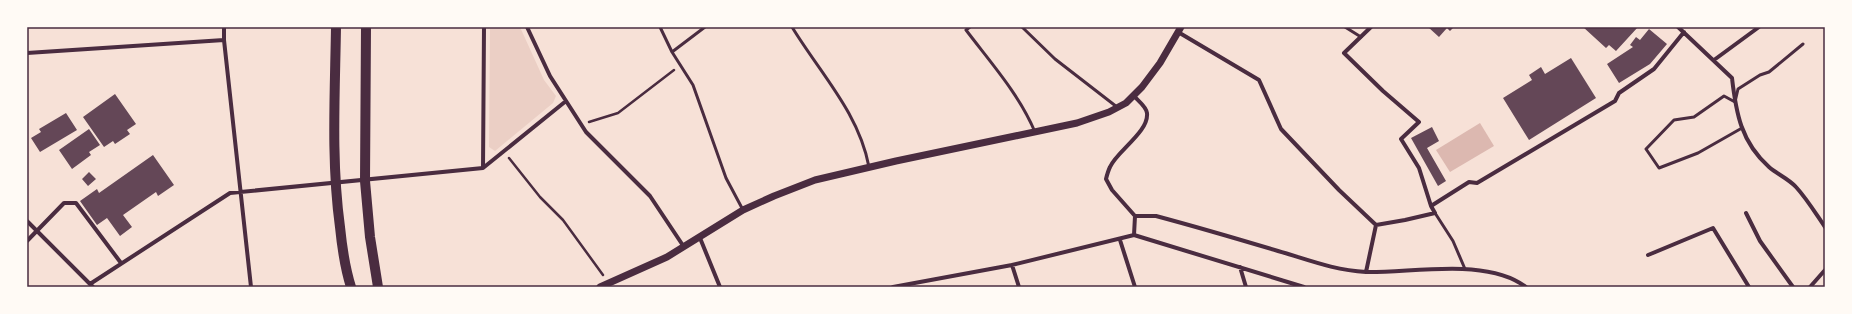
<svg xmlns="http://www.w3.org/2000/svg" width="1852" height="314" font-family="'Exo 2',sans-serif">
  <style>
    .green { fill: #ebcfc5 }
    .water { fill: #dcb8b0 }
    .building { fill: #644757 }
    .lines { fill: none; stroke-linecap: round; stroke-linejoin: round }
    .path { stroke: #4a2c40; stroke-width: 2.5 }
    .service { stroke: #4a2c40; stroke-width: 3 }
    .minor { stroke: #4a2c40; stroke-width: 4 }
    .tertiary { stroke: #4a2c40; stroke-width: 7 }
    .primary { stroke: #4a2c40; stroke-width: 10 }
    .neatline { fill: none; stroke: #4a2c40; stroke-width: 1.5 }
  </style>
  <rect width="100%" height="100%" fill="#f7e1d7"/>
  <path class="green" d="M490,27H520L544,80L556,96L553,103L495,151L489,147Z"/>
  <path class="water" d="M1480,123L1494,146L1450,172L1436,150Z"/>
  <path class="building" d="M1428,27H1454L1450,31L1447,28L1439,37Z
    M1583,27H1638L1616,51L1609,45L1606,48Z
    M1649,29L1667,44L1650,64L1619,83L1607,64L1633,47L1630,45L1636,37L1640,40Z
    M1571,58L1596,98L1529,140L1503,98L1532,80L1529,75L1541,67L1545,74Z
    M115,94L136,124L127,130L130,134L115,144L113,141L104,147L83,117Z
    M66,113L77,130L40,152L31,138L41,132L39,129Z
    M1432,127L1439,141L1427,148L1446,181L1438,186L1411,138Z
    M89,129L100,145L89,152L91,155L72,169L59,150Z
    M153,155L174,185L158,196L156,192L123,215L132,227L120,236L107,218L97,225L80,201L97,189L99,193Z
    M89,172L96,179L88,186L82,179Z"/>
  <g class="lines">
    <path class="path" d="M589,122L618,113L674,70
      M509,158L540,197L563,220L603,275"/>
    <path class="service" d="M660,27L672,52L693,85L726,178L743,210
      M792,27C820,73 859,113 869,167
      M970,27L966,30C991,63 1019,94 1035,132
      M1022,27L1055,59L1117,107
      M1345,27L1361,37
      M672,52L705,27
      M1742,128L1698,153L1659,168L1646,149L1674,120L1694,117L1724,96L1735,102L1738,89L1760,75L1769,72L1803,44
      M1435,213L1453,241L1465,269"/>
    <path class="minor" d="M224,27V40L251,287
      M527,27L550,76L586,132L650,196L684,247
      M1371,27L1344,53L1383,91L1419,122L1401,139L1419,168L1431,206L1435,213L1405,220L1376,225
      M1678,27L1732,78C1736,113 1741,142 1769,167C1777,174 1789,179 1796,187C1807,199 1816,214 1825,227
      M1178,32L1259,80L1281,129L1339,190L1376,225L1366,272
      M27,53L224,40
      M1714,60L1759,27
      M483,168L484,27
      M1431,206L1469,182L1477,183L1615,101L1619,93L1654,69L1684,32
      M1746,213L1760,241L1793,287
      M1135,216H1156C1197,227 1238,239 1278,251C1309,260 1333,270 1366,272C1413,273 1487,257 1526,287
      M27,221L93,287
      M1134,235L1304,287
      M700,238L720,287
      M1120,240L1135,287
      M27,241L64,203H76L121,263
      M1648,255L1713,228L1749,287
      M1012,265L1019,287
      M1240,267L1246,287
      M90,284L230,193L483,168L566,101
      M893,287L1012,265L1134,235L1135,216L1112,190L1106,179C1107,175 1108,171 1110,167C1117,151 1149,132 1147,113C1146,106 1138,101 1134,96
      M1810,287L1825,270"/>
    <path class="tertiary" d="M600,287L667,257L743,210L774,196L815,180L896,161L1077,123L1109,112L1126,103L1142,87L1160,63L1181,27"/>
    <path class="primary" d="M336,27C335,94 331,161 340,227C342,247 345,268 351,287
      M366,27L365,181L370,237L378,287"/>
  </g>
  <rect width="1852" height="314" fill="none" stroke="#fffaf5" stroke-width="56"/>
  <rect x="28" y="28" width="1796" height="258" class="neatline"/>
</svg>
